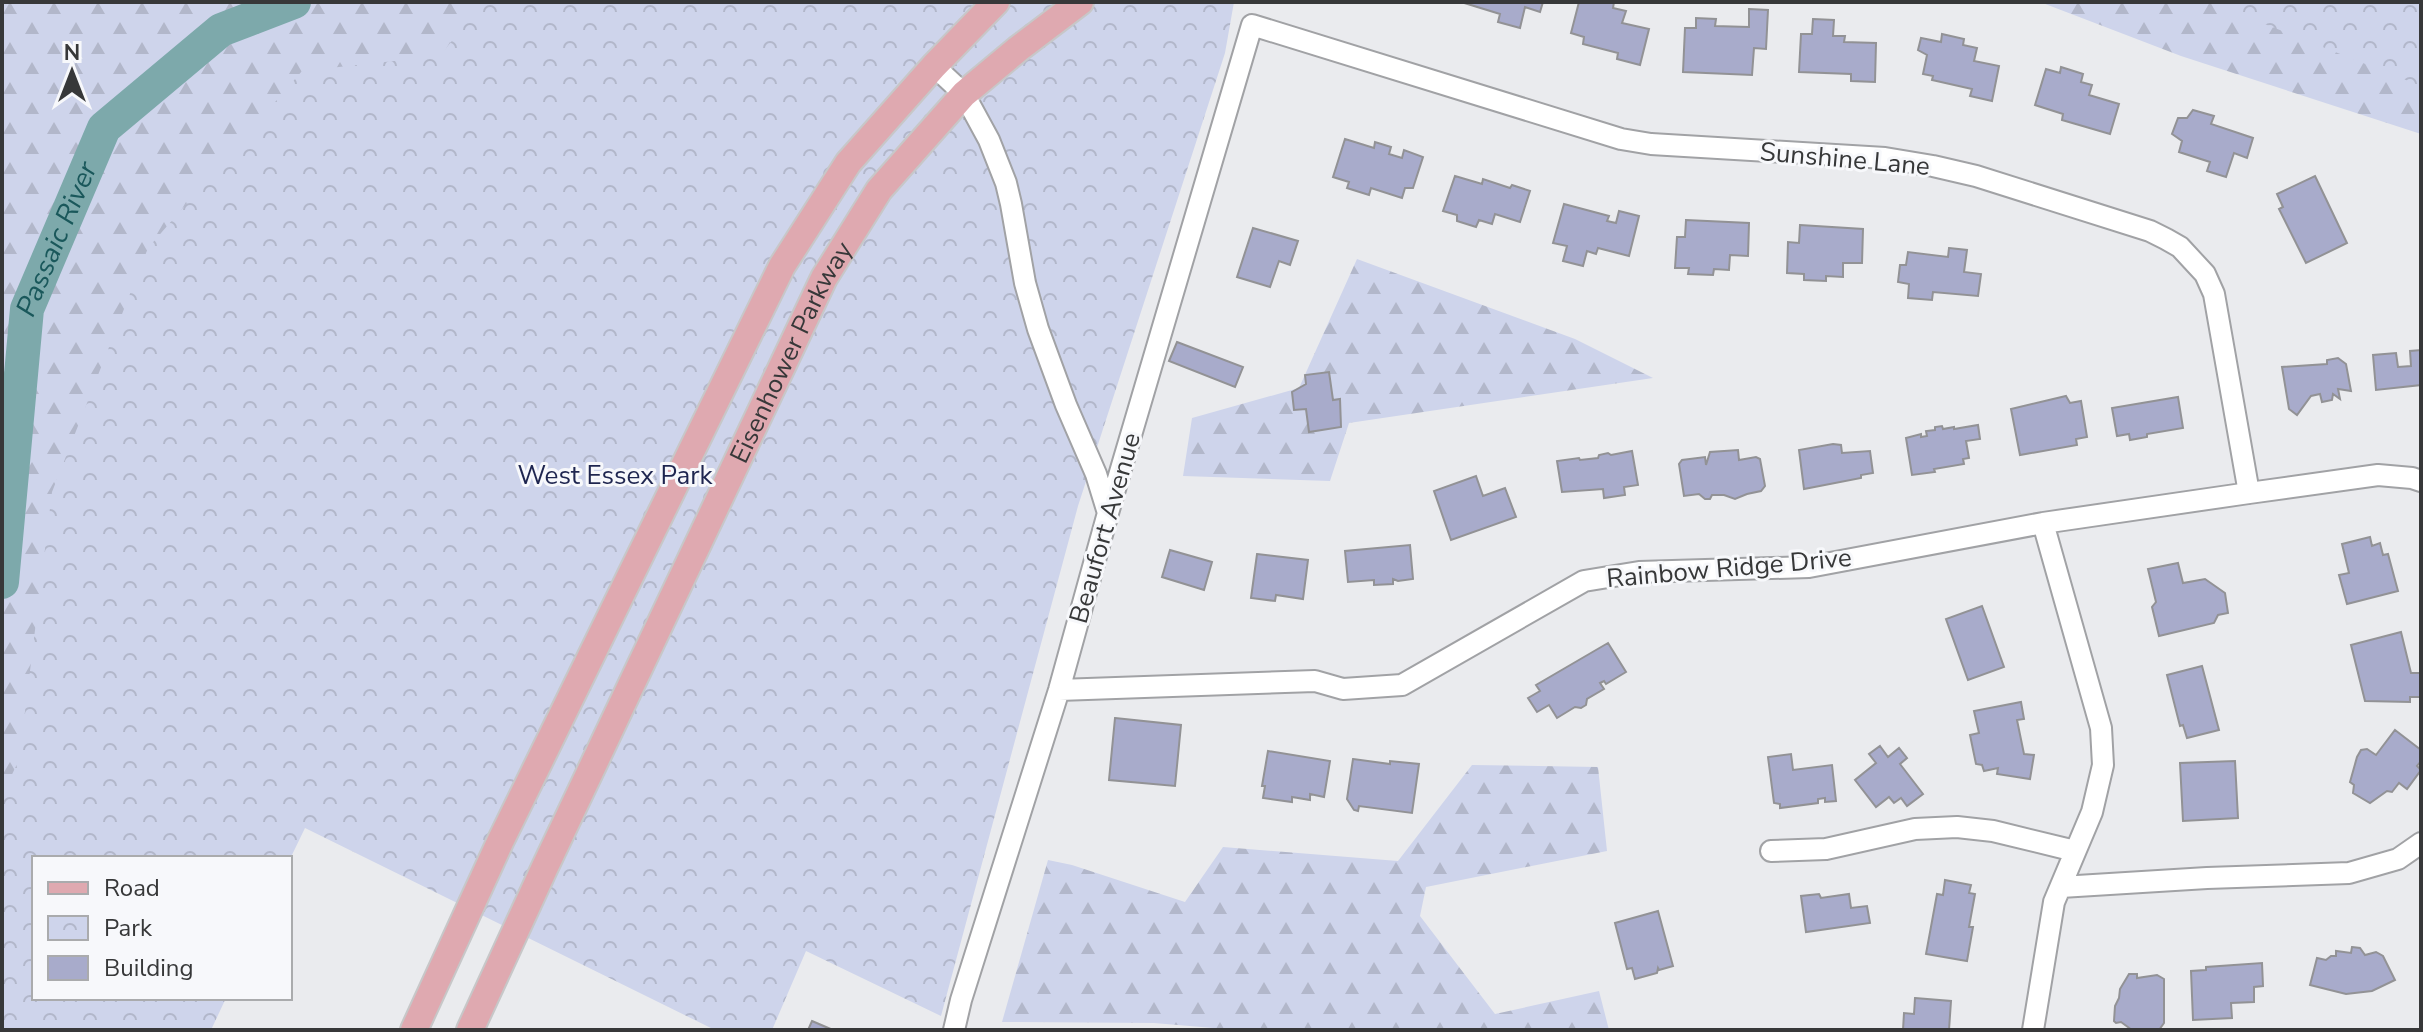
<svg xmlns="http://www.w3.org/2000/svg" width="2423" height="1032" font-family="'Nunito Sans',sans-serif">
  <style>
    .forest { fill: url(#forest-firs) }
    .park { fill: url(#park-crowns) }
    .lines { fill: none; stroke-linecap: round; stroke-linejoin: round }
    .river { stroke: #7da9ab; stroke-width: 34 }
    .building { fill: #a8abcb; stroke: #929295; stroke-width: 2 }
    .minor-casing { stroke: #a1a2a5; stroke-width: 24 }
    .major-casing { stroke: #c7c7c8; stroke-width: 30 }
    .minor { stroke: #fff; stroke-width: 20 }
    .major { stroke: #dfa9b0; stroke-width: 26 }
    .labels { text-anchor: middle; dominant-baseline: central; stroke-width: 6; stroke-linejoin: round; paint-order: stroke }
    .street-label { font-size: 26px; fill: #373839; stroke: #f7f8fb }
    .park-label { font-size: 26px; fill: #1e254f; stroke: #f7f8fb }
    .water-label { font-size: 28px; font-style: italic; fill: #1a585b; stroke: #f7f8fb }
  </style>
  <defs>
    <pattern id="forest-firs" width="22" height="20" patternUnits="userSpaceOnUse" patternTransform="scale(2)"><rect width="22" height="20" fill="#ced4eb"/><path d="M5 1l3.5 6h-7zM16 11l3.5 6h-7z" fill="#b2b7ca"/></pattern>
    <pattern id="park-crowns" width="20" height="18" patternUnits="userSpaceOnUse" patternTransform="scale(2)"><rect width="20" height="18" fill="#ced4eb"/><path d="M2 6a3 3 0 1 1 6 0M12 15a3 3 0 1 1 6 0" fill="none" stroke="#b2b7ca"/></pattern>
  </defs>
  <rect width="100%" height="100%" fill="#eaebee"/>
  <path class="forest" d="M2,2H675L34,858V998L2,1030Z
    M2040,2H2339L2421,34V134L2181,56Z
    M1357,259L1575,339L1653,378L1349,423L1330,481L1183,476L1192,418L1299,388Z
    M1472,765L1598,767L1607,851L1426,887L1420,916L1495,1014L1599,991L1609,1030H1237L1154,1023L1002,1022L1048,860L1072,865L1185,902L1223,847L1398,861Z"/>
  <path class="park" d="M482,2H1234L1225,53L1078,506L941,1016L806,951L772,1030H715L305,828L290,859L34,858V998H226L211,1030H2V795L19,760L52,492L148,248L302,71L440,56Z
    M2209,2H2421V86Z"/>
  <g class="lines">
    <path class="river" id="s1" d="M2,582L27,309L104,128L221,30L294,2"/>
  </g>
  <path class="building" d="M1461,2H1543L1540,12L1525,7L1520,28L1498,22L1500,14Z
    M1579,2H1614L1613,8L1626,11L1622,23L1649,29L1640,65L1617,59L1618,53L1583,44L1584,37L1571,33Z
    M1749,9L1768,10L1766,49L1754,48L1752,75L1683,72L1685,28H1696V18L1716,19L1715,26L1749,27Z
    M1813,19L1834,20L1833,36H1845L1844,42L1876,43L1875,82L1851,81V74L1799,72L1801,34H1812Z
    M1942,34L1964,39L1963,45L1977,48L1974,61L1999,66L1992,101L1970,96L1972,89L1932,80L1933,76L1923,74L1927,55L1918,50L1921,38L1941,42Z
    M2061,67L2083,74L2081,82L2092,85L2089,95L2119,104L2110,134L2062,120L2063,114L2035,105L2046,69L2060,73Z
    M2193,110L2214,116L2211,124L2253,138L2247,158L2234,153L2226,177L2207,171L2210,162L2179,152L2182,141L2172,134L2178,118H2187Z
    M1345,139L1374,148L1375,142L1391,147L1389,154L1402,158L1404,150L1423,157L1413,188H1405L1402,198L1371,188L1369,195L1347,188L1349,182L1333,177Z
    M1455,176L1482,184L1483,179L1510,188L1512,185L1530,191L1520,222L1495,214L1492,224L1479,220L1476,227L1457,221V215L1443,211Z
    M2315,176L2347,243L2306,263L2279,209L2283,207L2277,194Z
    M1564,204L1609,216L1607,221L1616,223L1619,211L1639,216L1629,256L1598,248L1596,254L1587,251L1583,266L1563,261L1567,246L1553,243Z
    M1686,220L1749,223L1748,256L1730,255L1729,270L1714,269L1713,275L1688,274L1689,268H1675L1677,237H1685Z
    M1800,225L1863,229L1862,263H1843V277L1826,276V281L1804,280V274L1787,273L1788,242L1799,243Z
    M1253,228L1298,241L1290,265L1279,261L1270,287L1237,277Z
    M1949,248L1967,250L1964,272L1981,274L1978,296L1933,292L1932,300L1908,298L1909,284L1898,282L1900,265H1906L1908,252L1948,257Z
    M1177,342L1243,367L1235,387L1169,361Z
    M2421,350V385L2376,390L2373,355L2396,353L2398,367L2411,366L2410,351Z
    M2338,358L2346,364L2351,391L2338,389L2340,399L2333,394L2332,400L2322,402L2320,394L2311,396L2297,415L2289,409L2282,367L2327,364V360Z
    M1329,372L1333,400L1340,399L1341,427L1309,432L1306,409L1294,410L1292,392L1306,384L1305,375Z
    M2066,396L2070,403L2081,401L2087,437L2076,439L2077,445L2020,455L2011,409Z
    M2178,397L2183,428L2147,434V437L2130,440L2129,434L2117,436L2112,408Z
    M1978,425L1980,439L1966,441L1969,458L1963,459L1964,464L1934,469L1935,472L1912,475L1906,438L1921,434V437L1927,436L1926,431L1935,430V427L1942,426L1943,429L1954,427V429Z
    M1833,444L1841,445L1842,453L1870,451L1873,473L1861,475V478L1804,489L1799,450Z
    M1738,450L1739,460L1756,457L1760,459L1765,486L1761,491L1747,494L1735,499L1724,495H1712L1710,499H1705L1699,494L1684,496L1679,464L1682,460L1705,457L1706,465L1710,452Z
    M1632,451L1638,485L1624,487L1625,495L1604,498L1603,489L1562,492L1557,461L1579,458L1580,460L1598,458L1599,455L1608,453L1611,455Z
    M1476,476L1483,496L1505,488L1516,517L1451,540L1434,491Z
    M2370,537L2372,546L2380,543L2383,555L2388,554L2398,591L2347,604L2339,575L2349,573L2342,544Z
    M1410,545L1413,579L1398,581L1393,579V584L1374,585V580L1348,582L1345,551Z
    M1170,550L1212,562L1204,590L1162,577Z
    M1257,554L1308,560L1303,599L1276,595L1275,601L1251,598Z
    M2178,563L2183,583L2205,579L2225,593L2228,613L2218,615L2214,623L2159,636L2152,607L2156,602L2148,569Z
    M1982,606L2004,667L1968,680L1946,619Z
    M2401,632L2411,673H2421V697H2410V702L2365,701L2351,645Z
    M1608,643L1626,672L1606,684L1604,681L1600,683L1604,689L1587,699L1586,705L1581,708L1575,707L1557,718L1549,705L1537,712L1528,698L1540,691L1536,685Z
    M2202,666L2219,730L2187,738L2183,725L2180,726L2167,675Z
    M2021,702L2024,719L2017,720L2024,754L2034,755L2030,779L1997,774L1998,768L1984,771L1982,765L1976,764L1970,735L1979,733L1974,711Z
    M1115,718L1181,725L1175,786L1109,780Z
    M2395,730L2421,750V761L2417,766L2421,770L2407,789L2399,783L2392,792L2387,791L2370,803L2353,793L2354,785L2350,782L2357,757L2361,750L2367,749L2376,755Z
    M1880,746L1888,757L1899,748L1907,758L1900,764L1923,794L1907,806L1901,798L1894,803L1889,797L1876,807L1855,780L1876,763L1869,754Z
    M1268,751L1330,761L1324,797L1310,794V800L1292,797V802L1263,798L1265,786H1262Z
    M1791,754L1793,770L1832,765L1836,801L1825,802V798L1818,799V803L1780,808V804L1774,803L1768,757Z
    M1353,759L1390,764V761L1419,764L1412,813L1359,806L1358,811L1354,810L1347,799Z
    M2235,761L2238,818L2183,821L2180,763Z
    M1945,880L1971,885L1969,893L1975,894L1969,927H1973L1967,961L1926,954L1937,894L1943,895Z
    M1819,894L1821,898L1849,894L1851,908L1867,906L1870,923L1806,932L1801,896Z
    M1658,911L1673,966L1659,970L1658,968L1657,973L1635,979L1632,968L1627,969L1615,923Z
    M2352,947L2360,948L2365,955L2376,952L2383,956L2395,980L2372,991L2346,994L2310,985L2317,958L2326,960L2331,956H2336V951L2351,953Z
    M2262,963L2263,986L2254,987V1002L2231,1003L2232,1018L2193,1020L2191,971L2206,970V967Z
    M2129,974H2137V978L2157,975L2164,979V1023L2159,1030H2132L2121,1022L2116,1023L2114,1021L2115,1006L2119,998L2120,989Z
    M1915,998L1951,1001L1949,1030H1903L1904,1013L1914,1014Z
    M812,1021L833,1030H808Z"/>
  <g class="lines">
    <g class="minor-casing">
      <path id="minor" d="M934,66L964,94L989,140L1006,183L1011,204L1025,283L1038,329L1066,405L1096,474L1108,513
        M1059,690L1315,681L1343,689L1402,685L1584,581L1639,572L1809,567L2043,523L2249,493L2378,475L2412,478L2421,481
        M1771,851L1826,849L1915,829L1957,827L1993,831L2075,851
        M2061,887L2207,878L2349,873L2398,859L2421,843
        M954,1030L961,1000L1059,690L1108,513L1252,25L1621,139L1651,144L1885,158L1933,166L1976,176L2150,231L2166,239L2180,247L2205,274L2214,294L2249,493
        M2033,1030L2054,902L2092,812L2103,765L2101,728L2043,523"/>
    </g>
    <g class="major-casing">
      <g id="major">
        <path d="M414,1030L500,842L782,266L848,163L934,66L996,2"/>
        <path id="s2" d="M470,1030L544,869L824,278L879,190L964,94L1018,49L1080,2"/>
      </g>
    </g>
    <use href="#minor" class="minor"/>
    <use href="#major" class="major"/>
  </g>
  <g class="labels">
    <g class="street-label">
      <text transform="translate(1845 159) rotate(5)">Sunshine Lane</text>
      <text stroke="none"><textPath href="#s2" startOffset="750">Eisenhower Parkway</textPath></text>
      <text transform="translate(1105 528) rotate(-74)">Beaufort Avenue</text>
      <text transform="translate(1729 568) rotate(-5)">Rainbow Ridge Drive</text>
    </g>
    <g class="park-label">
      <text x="615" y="475">West Essex Park</text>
    </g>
    <g class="water-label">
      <text stroke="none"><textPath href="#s1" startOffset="350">Passaic River</textPath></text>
    </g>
  </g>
  <rect width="2423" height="1032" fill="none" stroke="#373839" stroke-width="8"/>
  <rect x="32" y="856" width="260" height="144" fill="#f7f8fb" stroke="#aaabad" stroke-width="2"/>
  <rect x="48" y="882" width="40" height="12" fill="#dfa9b0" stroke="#aaabad" stroke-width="2"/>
  <text x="104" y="896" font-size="24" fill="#373839">Road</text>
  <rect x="48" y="916" width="40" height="24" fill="url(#park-crowns)" stroke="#aaabad" stroke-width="2"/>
  <text x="104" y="936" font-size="24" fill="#373839">Park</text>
  <rect x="48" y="956" width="40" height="24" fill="#a8abcb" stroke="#aaabad" stroke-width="2"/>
  <text x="104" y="976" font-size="24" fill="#373839">Building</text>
  <g transform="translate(72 72)" stroke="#f7f8fb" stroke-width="6" paint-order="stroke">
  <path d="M0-6L14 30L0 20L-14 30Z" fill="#373839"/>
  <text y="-12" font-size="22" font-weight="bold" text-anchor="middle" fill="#373839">N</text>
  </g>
</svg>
